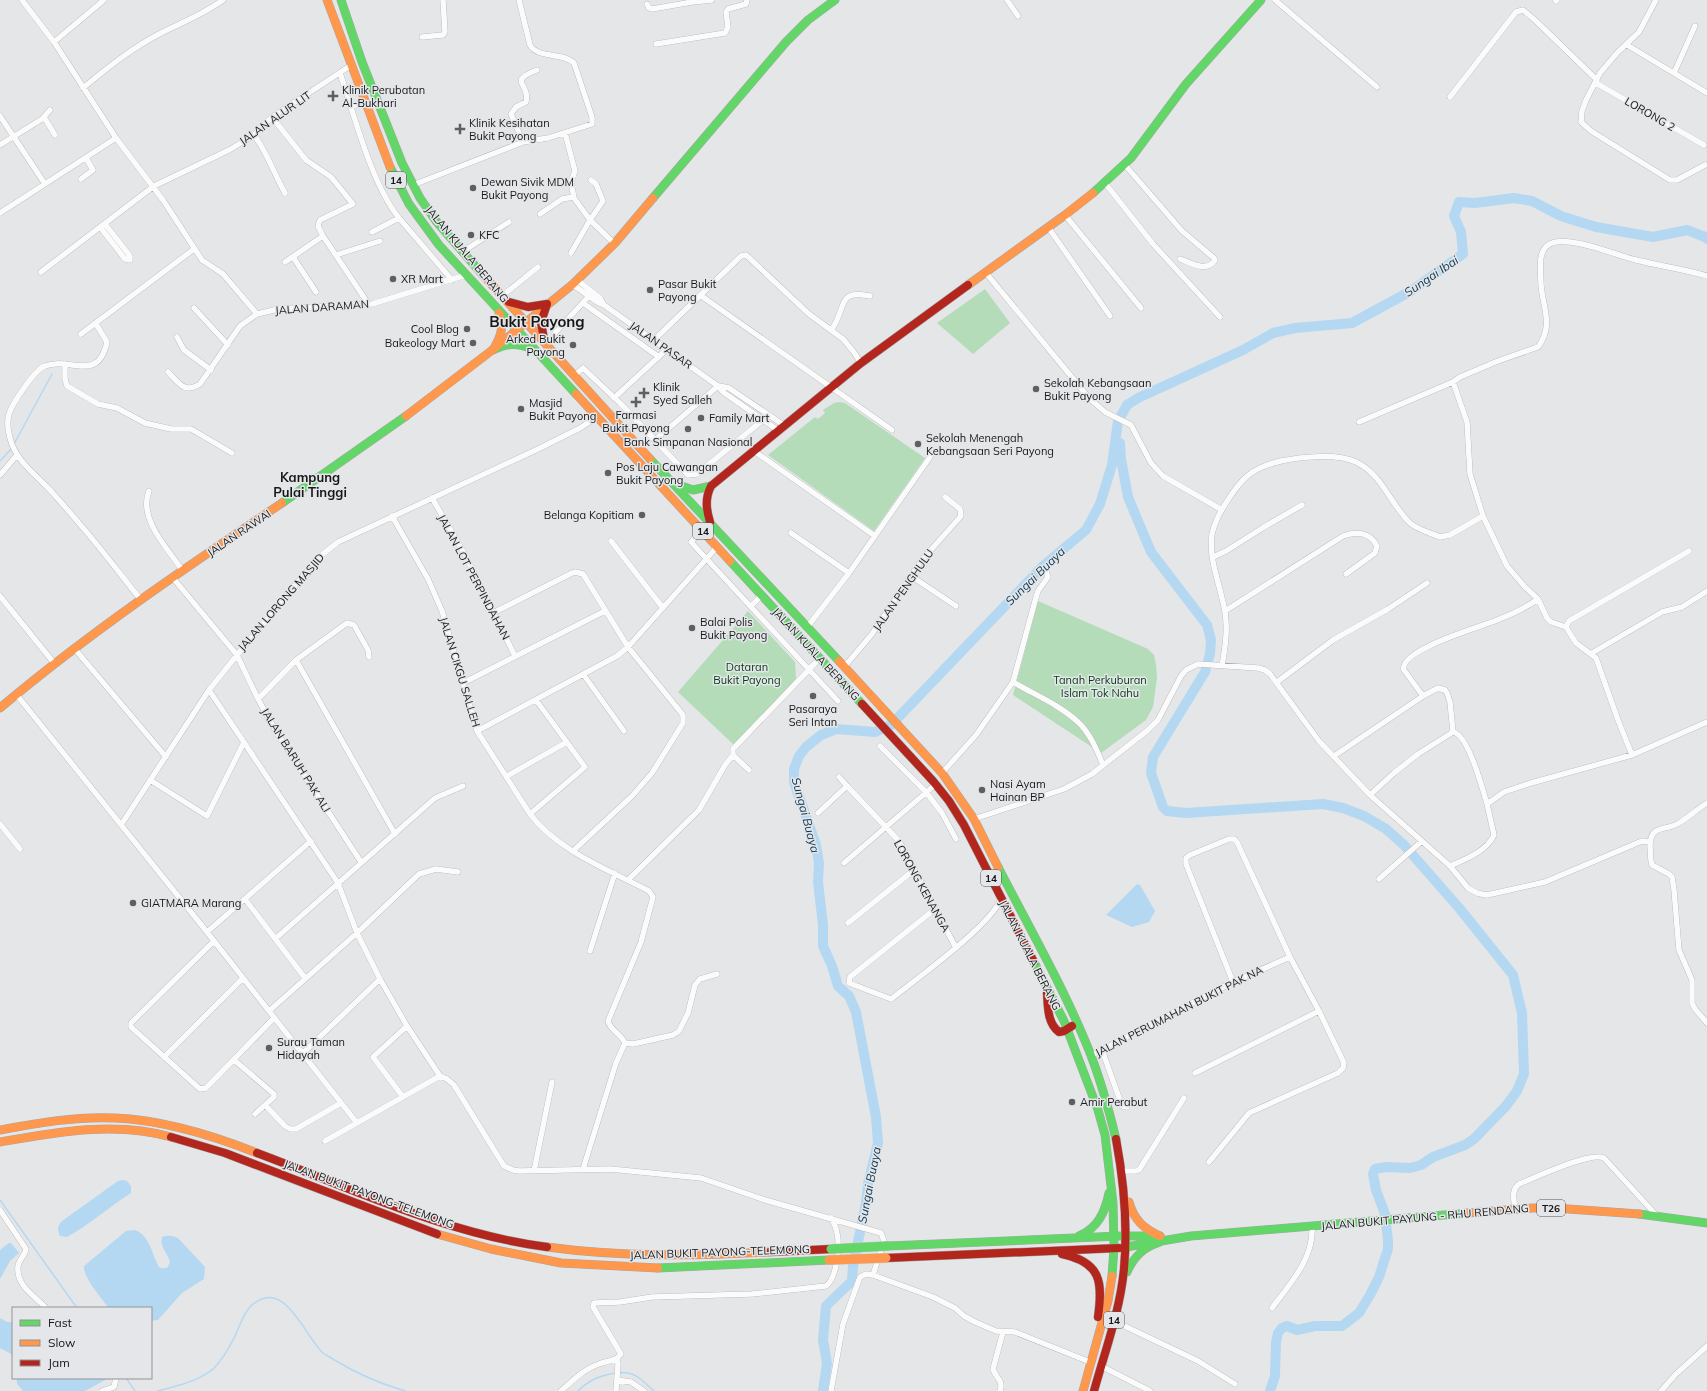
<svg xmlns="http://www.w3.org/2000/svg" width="1707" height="1391" font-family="Mulish,sans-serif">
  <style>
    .green { fill: #b4dcb8 }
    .water { fill: #b4d8f2 }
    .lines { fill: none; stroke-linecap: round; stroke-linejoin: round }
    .stream { stroke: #b4d8f2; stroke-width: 1.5 }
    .river { stroke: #b4d8f2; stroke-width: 10 }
    .street-casing { stroke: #a6a7a8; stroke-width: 6 }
    .fast-casing { stroke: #a6a7a8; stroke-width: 9 }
    .slow-casing { stroke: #a6a7a8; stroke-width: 9 }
    .jam-casing { stroke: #a6a7a8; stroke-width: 9 }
    .street { stroke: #fbfbfc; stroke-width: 5.5 }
    .fast { stroke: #63d668; stroke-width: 8 }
    .slow { stroke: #ff974d; stroke-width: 8 }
    .jam { stroke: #b3261e; stroke-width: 8 }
    .fast-bridge-casing { stroke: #c2c3c4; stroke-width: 10; stroke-linecap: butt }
    .slow-bridge-casing { stroke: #c2c3c4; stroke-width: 10; stroke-linecap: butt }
    .fast-bridge { stroke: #63d668; stroke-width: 9 }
    .slow-bridge { stroke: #ff974d; stroke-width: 9 }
    .poi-dot { fill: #5e5f61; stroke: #e4e6e9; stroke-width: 1.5 }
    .labels { text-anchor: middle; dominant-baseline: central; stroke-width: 3; stroke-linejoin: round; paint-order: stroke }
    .shield { fill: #e4e6e9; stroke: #545557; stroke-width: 1 }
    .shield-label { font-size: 10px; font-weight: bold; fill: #161718 }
    .poi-label { font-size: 11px; fill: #161718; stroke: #e4e6e9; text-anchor: start }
    .street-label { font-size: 11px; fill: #161718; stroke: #e4e6e9 }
    .park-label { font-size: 11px; fill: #013b10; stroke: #e4e6e9 }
    .water-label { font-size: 12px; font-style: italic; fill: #0f364e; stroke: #e4e6e9 }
    .quarter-label { font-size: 13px; font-weight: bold; fill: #161718; stroke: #e4e6e9 }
    .district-label { font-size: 15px; font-weight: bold; fill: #161718; stroke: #e4e6e9 }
  </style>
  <rect width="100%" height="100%" fill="#e5e6e8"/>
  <path class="green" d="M985,289L1010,323L973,354L937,323Z
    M840,402L845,403L925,458L874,531L768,455L815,417L818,419L825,413L823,410L834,403Z
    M1038,601L1148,649L1154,655L1156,665L1157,678L1153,707L1146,720L1101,753L1013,695Z
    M748,611L795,662L796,680L734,745L678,692Z"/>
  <path class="water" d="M1137,884L1140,885L1155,911L1149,922L1132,927L1106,915Z
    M123,1180L127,1181L131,1186V1193C109,1207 89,1225 67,1237L60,1236C57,1229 57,1227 62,1221L118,1181Z
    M135,1230C151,1236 152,1257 160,1268H167L170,1262C168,1253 159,1247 162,1237C169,1235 173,1235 179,1239L205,1267L204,1279L182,1293L158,1320L151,1321V1308H109C101,1298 83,1277 84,1266L126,1231Z
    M9,1243H11L19,1253L10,1261L0,1279V1250Z
    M0,1318L7,1322H13V1355L0,1348Z
    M17,1378H106L107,1379L85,1391H23L17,1384Z"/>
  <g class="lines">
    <path class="stream" d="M14,444L52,374
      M0,461L12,448
      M0,1200L77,1308
      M619,1373C635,1370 643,1382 654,1391
      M126,1378L135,1391
      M158,1391C176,1386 200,1381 214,1368C222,1360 229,1348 234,1338C239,1328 243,1313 251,1306C284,1275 305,1337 323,1353C327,1356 332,1358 336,1361C358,1374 381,1384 405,1391
      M578,1391C589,1380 599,1376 615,1373"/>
    <path class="river" d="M1120,443L1121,459L1128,497L1151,552L1207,625L1211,640L1210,654L1205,672L1153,757L1151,773L1163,807L1167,811L1186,813L1323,804L1343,808L1364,816L1386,829L1404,845L1460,909L1513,975L1522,1013L1524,1074L1517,1091L1506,1106L1474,1139L1465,1145L1433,1157L1421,1165L1410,1168L1386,1167L1375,1169L1373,1174L1376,1190L1385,1214L1388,1241V1249L1379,1277L1370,1295L1359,1313L1342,1326H1315L1297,1330L1287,1326L1282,1328L1278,1333L1276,1342L1275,1376L1270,1391
      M823,1391L827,1363L823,1340L826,1306L852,1281L853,1266L866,1203L868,1184L878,1143L876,1117L856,1012L849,996L838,986L832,966L823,946V925L818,882L819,863L816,845L794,782V769L799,756L806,747L821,735L836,729L875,732L891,725L1043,566L1086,530L1100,504L1112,465L1118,421L1127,405L1138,398L1243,350L1273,333L1295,328L1352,323L1411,291L1463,254L1461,232L1454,216L1459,202L1475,203L1514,198L1532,201L1561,216L1596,227L1653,237L1687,230L1705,237L1707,239"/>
    <g class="street-casing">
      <path id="street" d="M22,0L54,42L116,138L163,200L202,260L223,274L257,314
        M1007,0L1018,16
        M1275,0L1377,87
        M1656,0L1639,32L1617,53L1600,73L1586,100L1582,111L1581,122L1591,131L1670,180H1677L1705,165
        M1556,1L1557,0
        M647,4L649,8L652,9L692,2L712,0
        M422,37L443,35L445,32L443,0
        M54,42L104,0
        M656,44L725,33L728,27L726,12L728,9L746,4L747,0
        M1627,45L1707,93
        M340,73C355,117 371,183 399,218L452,280
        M1674,73L1695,26
        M1596,83L1704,145
        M83,88C107,68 132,48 161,33C183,22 202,15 223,0
        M1450,97L1516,12L1523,10L1535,20L1597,80
        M351,106L364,102
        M0,116L45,184
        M44,117L55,135
        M272,117L306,160L331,177L353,204L320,220L318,226L323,236L369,305
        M565,133L575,171L571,182L574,198L590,220L615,244
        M254,135C267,152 274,174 285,193
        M523,142L511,114L516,107L526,102C531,83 506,82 537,70
        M0,145L42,119L50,110
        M1125,165L1182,231L1214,258L1215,260C1207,273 1191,263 1180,259
        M81,179L93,170L86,158
        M1105,183L1153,244L1220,317
        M413,185L523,142L548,138L592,124V117L574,63C563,52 538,59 530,45L519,0
        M0,213L116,138
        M540,214L562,199L573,197
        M1065,215L1141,308
        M100,227L125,259L130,260V256L105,224
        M1048,227L1110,316
        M372,232L399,218
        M462,252L509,222
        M571,253L590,220L603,201L596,184L591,180
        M336,255L380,241
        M293,257L316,292
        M285,262L323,236
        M41,272L154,186L229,150L254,135L272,117L350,66
        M986,273L1089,398L1105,412L1131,425L1151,463L1163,476L1222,510
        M577,280L600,298L604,305
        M572,284L597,302L604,305L718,386L723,392L779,431
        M700,295L892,430
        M502,296L538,267
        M583,303L659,357
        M194,308L228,345
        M96,324L107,342C98,384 70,356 45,366C35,369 12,404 9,414C7,421 8,431 10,438C15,460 35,474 50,490C59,500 69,511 78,522C100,547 120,574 141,600
        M831,330C847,311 835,288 870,296
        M555,333L589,296
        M81,334L194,249
        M177,337L184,350L211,370
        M654,340L741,256L746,255L809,314L843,339L853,351L861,363
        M65,364V379L67,386L98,404L117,408L145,423L171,429H191L232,453
        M168,372C179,383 184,394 200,384L240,326L257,314L278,309L372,304L466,275
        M575,375L583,368L620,403L688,475L697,474L763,420
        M1453,382L1467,422L1470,474L1483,516L1507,566L1525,587L1538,599L1547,618L1551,622L1566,627L1576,643L1596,658L1618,720L1632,755
        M719,386L729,388L785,426
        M614,398L667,349
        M1359,422L1453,382L1460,377L1498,361L1538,347C1554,325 1543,309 1541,285C1541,273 1537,253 1548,245C1566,233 1617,256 1636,260C1660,266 1684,269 1707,276
        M655,440L718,386
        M754,451L875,536
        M0,475L17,455
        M149,491C138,519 168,549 183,571
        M432,498L464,553L515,656
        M392,516L428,579L442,611L477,731L530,814C558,851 609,870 649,891L653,897L641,942L608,1021C610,1030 621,1034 625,1043L616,1063L583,1169
        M702,530L691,542L838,701
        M791,533L849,573
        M611,541L663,608
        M1213,557L1226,551L1264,527L1302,505
        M911,576L956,606
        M173,578L237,655L258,699L277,733L361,862
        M0,596L54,663
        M751,606L762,595
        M1225,611L1343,536C1356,531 1370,532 1377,546L1375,553L1346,574
        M493,613L572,573L575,572L583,574L628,647L683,715V723L652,773L632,796L573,851
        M808,626L849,573L930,457
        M1566,627L1569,621L1689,551
        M74,648L166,757
        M1592,653L1662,612L1682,607L1707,591
        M296,660L395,834
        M845,666L872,634L921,561L961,516L960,509L945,497
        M1222,666C1225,648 1228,630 1225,612C1221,587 1208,559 1212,534C1214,525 1219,514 1224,506C1240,480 1250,468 1281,461C1301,457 1337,453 1356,462C1382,474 1391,505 1410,523C1418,530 1431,533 1440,537L1450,535L1483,516
        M583,674L624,731
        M1013,682C1035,695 1060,705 1078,722C1090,733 1097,750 1103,765
        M1277,682L1333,640L1388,609L1427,583
        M463,683L605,611
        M209,690L338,883L357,933L380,979L407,1026L440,1076L447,1079L454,1085L504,1166L513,1170L519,1171L610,1169L701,1178L765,1200L881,1233L884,1241L873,1275
        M16,694L207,932L357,1123
        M1423,696L1404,670C1398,650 1481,627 1497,620C1510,615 1527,607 1538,599
        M258,699L296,660L347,623L354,625L368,650L369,657
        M477,731L617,656L628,647L717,547
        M880,746L926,792L942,813L956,839
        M1334,756L1423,696L1438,688L1445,690L1447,693L1450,702L1453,732
        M749,770L733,755V749L820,658
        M942,773L976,735L1013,682L1035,601L1038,591L1048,577L1045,568
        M507,776L567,742
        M839,777L847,786
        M150,780L207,816L244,742
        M1370,795L1394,773L1418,754L1453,732C1468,734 1483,790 1487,804
        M1707,803C1697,809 1689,817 1679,823C1665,832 1650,823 1650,847C1651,853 1650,860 1652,865L1669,874L1672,877L1674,890L1679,950L1692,980V1003L1695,1009L1707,1023
        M818,813L847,786L899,841L956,948
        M530,814L585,767L536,700
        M974,819L1064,789L1092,774L1148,730L1158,720L1181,676L1186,670L1198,664L1258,668L1265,670L1270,674L1319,741L1370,795L1450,866L1468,888L1477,893L1486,895L1496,893L1545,882L1642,841L1650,842
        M0,824L20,849
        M121,825L209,690L237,655L318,558L338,542L538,449L580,428L597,417
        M844,863L936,784
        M1450,866C1466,859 1487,851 1494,835L1487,804L1504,792L1531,783L1632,755L1707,722
        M1379,879L1422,841
        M628,880L699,810L725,765L733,755
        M245,899L305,978
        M935,909L850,977L849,983L891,999C915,980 993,924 1001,898
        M848,923L914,870
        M207,932L311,841
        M275,939L435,798L463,786
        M214,941L131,1023V1027L200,1089L206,1088L274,1018
        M590,951L615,873
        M269,1011L357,933L419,874L436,869L458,872
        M625,1043L633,1044L673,1035L679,1031L688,1013L695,985L700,979L717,974
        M1102,1050L1122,1106L1127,1107
        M302,1054L380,979
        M1090,1056L1233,982L1290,957
        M164,1057L243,978
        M234,1060L274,1094V1097L265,1105L285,1126L290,1129H296L341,1103
        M1195,1073L1319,1011
        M403,1097L373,1057L407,1026
        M255,1114L265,1105
        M325,1141L440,1076
        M1209,1162L1249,1113L1338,1073L1343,1068L1344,1063L1319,1011L1290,957L1237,842L1234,839H1229L1190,855L1186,858V864L1233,982
        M534,1171L552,1082
        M1122,1171H1136L1139,1170L1184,1098
        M1515,1209C1514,1200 1511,1190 1519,1184C1534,1178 1591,1151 1604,1158L1657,1216
        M0,1210L26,1249C25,1256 19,1259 18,1266C16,1286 34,1295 46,1308
        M1272,1308C1290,1284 1314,1258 1312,1227
        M1114,1321L1198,1361L1235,1384
        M1101,1366L1150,1391
        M617,1380L631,1382L644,1391
        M102,1391L114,1387L116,1378
        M561,1391C572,1381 584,1369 599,1364C606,1361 617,1361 621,1354L593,1307L594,1303L620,1302L652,1297L752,1294L826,1286C837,1278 840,1246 837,1233C836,1227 834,1223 831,1218
        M616,1391L618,1364L617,1359
        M831,1391L843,1324L860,1277L866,1274L873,1275L933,1297L955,1308L964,1316L975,1322L996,1331L1015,1332L1090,1362
        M1000,1391C1004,1380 995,1377 993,1369L1003,1332
        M1661,1391L1676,1374L1707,1346"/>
    </g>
    <g class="fast-casing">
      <path id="fast" d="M341,0L362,62L402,163L420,198L436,221L483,275
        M390,167L409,204L439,245L576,394
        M1093,193L1131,158L1186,84L1261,0
        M653,198L786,42L808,20L835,0
        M493,350C507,343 517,343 532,349
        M650,459L839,661
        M676,484L693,490L711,486
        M282,503L406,416
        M730,561L862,704
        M998,867C1028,925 1061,983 1086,1043C1099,1074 1108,1106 1116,1139
        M1034,962L1064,1021L1098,1110L1105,1135L1113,1203L1114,1248L1112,1276
        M1639,1214L1707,1223
        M1079,1236C1098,1228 1105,1212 1109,1193
        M1126,1236H1160
        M888,1246L1120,1236
        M1126,1247L1191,1236L1468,1213
        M658,1268L829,1260
        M1127,1272C1134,1256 1144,1247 1160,1242"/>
    </g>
    <g class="slow-casing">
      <path id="slow" d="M327,0L390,167
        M483,275L650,459
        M968,285L1065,215L1093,193
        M493,350C500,338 505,327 499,313
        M576,394L730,561
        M406,416L491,351L573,284L615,243L653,198
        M839,661L942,773L974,819L998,867
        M0,708C89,633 185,568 282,503
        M0,1130C38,1123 76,1116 115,1118C164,1120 212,1135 257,1153
        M0,1142C56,1132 116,1121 171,1137
        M1129,1202C1134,1220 1144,1229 1160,1236
        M1468,1213L1532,1208H1554L1639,1214
        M437,1234L491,1249L561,1263L658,1268
        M547,1247C621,1257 695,1256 770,1252
        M1083,1391L1108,1301L1112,1276"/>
    </g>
    <g class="jam-casing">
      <path id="jam" d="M509,302L528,307L547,304
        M544,340L541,322L547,304
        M711,486L861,363L968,285
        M710,522C706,509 705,498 711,486
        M862,704L933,781L949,801L964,825L1034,962
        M1047,993C1048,1006 1047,1023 1059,1032L1064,1031L1072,1026
        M171,1137L225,1153L437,1234
        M257,1153C351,1188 446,1234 547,1247
        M770,1252L831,1249
        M1062,1254C1101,1262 1103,1282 1098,1317
        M886,1258L1119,1248
        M1094,1391C1105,1351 1120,1311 1124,1269C1128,1225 1124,1182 1116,1139"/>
    </g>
    <use href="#street" class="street"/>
    <use href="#fast" class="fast"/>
    <use href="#slow" class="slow"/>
    <use href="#jam" class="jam"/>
    <g class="fast-bridge-casing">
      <path id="fast-bridge" d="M831,1249L888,1246"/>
    </g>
    <g class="slow-bridge-casing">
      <path id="slow-bridge" d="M829,1260L886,1258"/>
    </g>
    <use href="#fast-bridge" class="fast-bridge"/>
    <use href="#slow-bridge" class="slow-bridge"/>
  </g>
  <g class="poi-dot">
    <path d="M331 90h4v4h4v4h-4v4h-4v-4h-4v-4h4z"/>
    <path d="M458 123h4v4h4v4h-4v4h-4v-4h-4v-4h4z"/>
    <circle cx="473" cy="188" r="4"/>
    <circle cx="471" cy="235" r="4"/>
    <circle cx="393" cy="279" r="4"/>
    <circle cx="650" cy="290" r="4"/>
    <circle cx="467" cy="329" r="4"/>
    <circle cx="473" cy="343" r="4"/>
    <circle cx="573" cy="345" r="4"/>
    <circle cx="1036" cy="389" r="4"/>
    <path d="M642 387h4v4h4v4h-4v4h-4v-4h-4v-4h4z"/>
    <path d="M634 396h4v4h4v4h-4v4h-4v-4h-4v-4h4z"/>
    <circle cx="521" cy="409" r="4"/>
    <circle cx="701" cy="418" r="4"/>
    <circle cx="688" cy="429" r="4"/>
    <circle cx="918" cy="444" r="4"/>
    <circle cx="608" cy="473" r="4"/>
    <circle cx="642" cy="515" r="4"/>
    <circle cx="692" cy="628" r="4"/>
    <circle cx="813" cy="696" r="4"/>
    <circle cx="982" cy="790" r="4"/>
    <circle cx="133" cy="903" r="4"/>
    <circle cx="269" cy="1048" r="4"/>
    <circle cx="1072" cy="1102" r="4"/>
  </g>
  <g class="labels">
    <g class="shield">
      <rect x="386" y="172" width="20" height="16" rx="3"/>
      <rect x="693" y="523" width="20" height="16" rx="3"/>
      <rect x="981" y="870" width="20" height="16" rx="3"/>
      <rect x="1537" y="1200" width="28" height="16" rx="3"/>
      <rect x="1104" y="1312" width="20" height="16" rx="3"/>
    </g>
    <g class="shield-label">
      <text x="396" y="180">14</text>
      <text x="703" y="531">14</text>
      <text x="991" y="878">14</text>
      <text x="1551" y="1208">T26</text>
      <text x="1114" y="1320">14</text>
    </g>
    <g class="poi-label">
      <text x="342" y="90">Klinik Perubatan<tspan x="342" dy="13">Al-Bukhari</tspan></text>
      <text x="469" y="123">Klinik Kesihatan<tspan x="469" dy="13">Bukit Payong</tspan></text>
      <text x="481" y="182">Dewan Sivik MDM<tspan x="481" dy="13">Bukit Payong</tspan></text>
      <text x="479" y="235">KFC</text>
      <text x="401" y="279">XR Mart</text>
      <text x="658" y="284">Pasar Bukit<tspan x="658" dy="13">Payong</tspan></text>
      <text x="459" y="329" text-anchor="end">Cool Blog</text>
      <text x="565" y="339" text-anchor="end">Arked Bukit<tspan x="565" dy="13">Payong</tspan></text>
      <text x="465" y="343" text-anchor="end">Bakeology Mart</text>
      <text x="1044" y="383">Sekolah Kebangsaan<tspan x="1044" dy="13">Bukit Payong</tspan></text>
      <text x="653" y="387">Klinik<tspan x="653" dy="13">Syed Salleh</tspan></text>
      <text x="529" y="403">Masjid<tspan x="529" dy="13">Bukit Payong</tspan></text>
      <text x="636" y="415" text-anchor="middle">Farmasi<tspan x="636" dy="13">Bukit Payong</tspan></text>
      <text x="709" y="418">Family Mart</text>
      <text x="926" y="438">Sekolah Menengah<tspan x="926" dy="13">Kebangsaan Seri Payong</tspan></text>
      <text x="688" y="442" text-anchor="middle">Bank Simpanan Nasional</text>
      <text x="616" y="467">Pos Laju Cawangan<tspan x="616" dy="13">Bukit Payong</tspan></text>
      <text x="634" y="515" text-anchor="end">Belanga Kopitiam</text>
      <text x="700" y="622">Balai Polis<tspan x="700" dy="13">Bukit Payong</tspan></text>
      <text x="813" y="709" text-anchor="middle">Pasaraya<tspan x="813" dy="13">Seri Intan</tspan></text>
      <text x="990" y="784">Nasi Ayam<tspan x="990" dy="13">Hainan BP</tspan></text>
      <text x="141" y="903">GIATMARA Marang</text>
      <text x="277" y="1042">Surau Taman<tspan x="277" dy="13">Hidayah</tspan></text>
      <text x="1080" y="1102">Amir Perabut</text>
    </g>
    <g class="street-label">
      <text transform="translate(1650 114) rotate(30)">LORONG 2</text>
      <text transform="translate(275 118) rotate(-35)">JALAN ALUR LIT</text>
      <text transform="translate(467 254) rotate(50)">JALAN KUALA BERANG</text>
      <text transform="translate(322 307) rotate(-4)">JALAN DARAMAN</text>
      <text transform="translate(661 345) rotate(35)">JALAN PASAR</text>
      <text transform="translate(239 533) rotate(-34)">JALAN RAWAI</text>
      <text transform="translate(474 577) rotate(62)">JALAN LOT PERPINDAHAN</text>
      <text transform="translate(903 590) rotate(-55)">JALAN PENGHULU</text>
      <text transform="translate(281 602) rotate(-49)">JALAN LORONG MASJID</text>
      <text transform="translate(816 654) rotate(47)">JALAN KUALA BERANG</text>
      <text transform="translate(460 672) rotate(73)">JALAN CIKGU SALLEH</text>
      <text transform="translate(296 760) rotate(58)">JALAN BARUH PAK ALI</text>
      <text transform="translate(922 886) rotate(61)">LORONG KENANGA</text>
      <text transform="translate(1030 955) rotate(63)">JALAN KUALA BERANG</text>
      <text transform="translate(1179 1011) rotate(-27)">JALAN PERUMAHAN BUKIT PAK NA</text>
      <text transform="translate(369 1194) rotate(20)">JALAN BUKIT PAYONG-TELEMONG</text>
      <text transform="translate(1425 1217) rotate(-5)">JALAN BUKIT PAYUNG - RHU RENDANG</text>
      <text transform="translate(720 1252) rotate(-2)">JALAN BUKIT PAYONG-TELEMONG</text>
    </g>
    <g class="park-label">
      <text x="747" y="667">Dataran<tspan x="747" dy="13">Bukit Payong</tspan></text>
      <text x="1100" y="680">Tanah Perkuburan<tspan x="1100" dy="13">Islam Tok Nahu</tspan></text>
    </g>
    <g class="water-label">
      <text transform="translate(1431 276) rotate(-34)">Sungai Ibai</text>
      <text transform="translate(1035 576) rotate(-44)">Sungai Buaya</text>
      <text transform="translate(806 815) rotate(75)">Sungai Buaya</text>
      <text transform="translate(869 1185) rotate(-79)">Sungai Buaya</text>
    </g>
    <g class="quarter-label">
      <text x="310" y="477">Kampung<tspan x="310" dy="15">Pulai Tinggi</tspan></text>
    </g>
    <g class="district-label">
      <text x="537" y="321">Bukit Payong</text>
    </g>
  </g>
  <rect x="12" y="1307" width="140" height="72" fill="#e4e6e9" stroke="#929395"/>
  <rect x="20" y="1320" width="20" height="6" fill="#63d668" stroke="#929395"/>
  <text x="48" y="1327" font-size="12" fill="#161718">Fast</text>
  <rect x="20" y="1340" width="20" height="6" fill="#ff974d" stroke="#929395"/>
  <text x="48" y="1347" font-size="12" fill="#161718">Slow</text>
  <rect x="20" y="1360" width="20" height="6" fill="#b3261e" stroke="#929395"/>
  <text x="48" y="1367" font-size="12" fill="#161718">Jam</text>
</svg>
